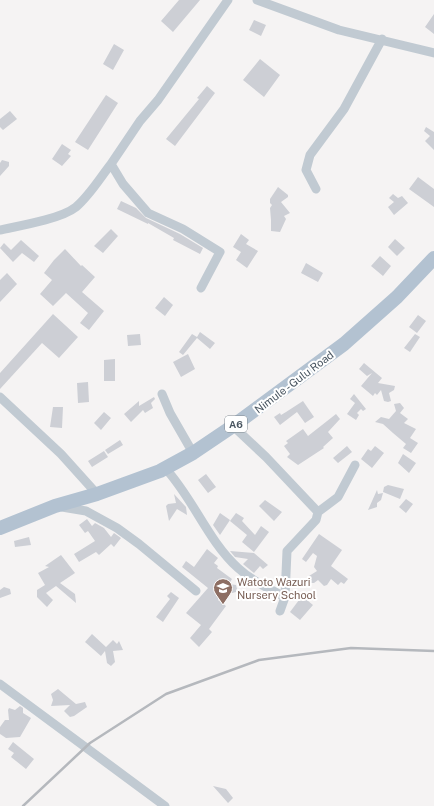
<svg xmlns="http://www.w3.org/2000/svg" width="434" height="806" font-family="'Public Sans',sans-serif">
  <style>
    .building { fill: #cdcfd5 }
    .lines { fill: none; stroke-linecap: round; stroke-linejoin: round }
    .street { stroke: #c1cad2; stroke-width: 9 }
    .primary { stroke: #b3c2d1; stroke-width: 14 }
    .rail { stroke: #b5b8bd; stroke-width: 2.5 }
    .labels { text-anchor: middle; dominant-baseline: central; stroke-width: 4; stroke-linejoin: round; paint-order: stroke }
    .shield { fill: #fff; stroke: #808990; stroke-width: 1 }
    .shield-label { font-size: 10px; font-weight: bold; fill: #4a5661 }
    .street-label { font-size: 11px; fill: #4a5661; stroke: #fff }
    .education-label { font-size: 11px; fill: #785e54; stroke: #fff; text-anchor: start }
  </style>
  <rect width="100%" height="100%" fill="#f5f3f3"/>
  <path class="building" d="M179,0H200L173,32L161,21Z
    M434,14V34L425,27Z
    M254,20L266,25L261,36L249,30Z
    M114,44L124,50L113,70L103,64Z
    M260,59L280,75L264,97L243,80Z
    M207,86L215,93L175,146L166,139L199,99L197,98Z
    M106,95L118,103L88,150L75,142Z
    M10,111L17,119L3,130L0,127V119Z
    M426,127L434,132V150L425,141L430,136L424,131Z
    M62,144L71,150L68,154L71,156L62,166L52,159Z
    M2,160L9,162V166L0,176V163Z
    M418,177L434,189V207L409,189Z
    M278,187L288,195V197L281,202L290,213L284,216L286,219L280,232L271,231V220L270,208L272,205L270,203V199Z
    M393,194L398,198L402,196L408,203L394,215L388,207L394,202L389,198Z
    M121,201L136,208L146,218L180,234L203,248L200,254L173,240L174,238L148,223V224L117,209Z
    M111,229L118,236L103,253L94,246Z
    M241,234L249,240L246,244L258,251L247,268L236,260L241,252L233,247Z
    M395,239L405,248L397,256L388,247Z
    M21,240L39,256L34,262L22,253L13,262L0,248L4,243L11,250Z
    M65,249L81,266L82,265L95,277L82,292L104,311L89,330L80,323L88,313L66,293L53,306L40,294L52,280L44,273L54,260Z
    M380,256L391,266L383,276L371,266Z
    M306,263L323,273L318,282L301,273Z
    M7,273L17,284L0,302V280Z
    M164,297L173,305L165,316L155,308Z
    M53,314L78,337L59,358L42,343L0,389V373Z
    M418,315L426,321L417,333L409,327Z
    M200,332L215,343L210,349L197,338L183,355L179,352L192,334L197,337Z
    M140,334L141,345L128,346L127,335Z
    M415,334L420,337L410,352L404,348Z
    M188,354L195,369L181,377L173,362Z
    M115,359V381H104V360Z
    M364,363L382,378L378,383L395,386L394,390L389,393L391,401L388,402L384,401L381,390L377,395L375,393L373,396L361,386L372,373L367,376L359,369Z
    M88,382L89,402L78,403L77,383Z
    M354,394L366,409L363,411L361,409L357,413L359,415L356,420L347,414L355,403L350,399Z
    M154,397L155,399L151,403L153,408L145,413L143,410L131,422L124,414L139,401V406Z
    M303,401L314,417L305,423L297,412L280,425L274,417L280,413L281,415L286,412Z
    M400,403L404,408L400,413L408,419L404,423L416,429L410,438L418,443L411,453L403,448L406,444L393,433L383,424L375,422L381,417L389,419L396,411L394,404Z
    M53,407H63L62,428L50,427Z
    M104,412L111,418L101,430L94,423Z
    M336,414L340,419L328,432L333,438L323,447L324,448L298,465L287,457L290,454L284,446L288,443L286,441L303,429L308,436Z
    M120,440L123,445L108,454L105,450Z
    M347,446L352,452L338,463L333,458Z
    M375,446L384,453L372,468L361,459L368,449L371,451Z
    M104,451L108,457L92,467L88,461Z
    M403,454L416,463L409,473L398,463Z
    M206,474L216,487L208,493L198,480Z
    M388,485L404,489L400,499L383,492L384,487Z
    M377,490L378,494L383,493L381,500L377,503V507L368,510Z
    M174,494L186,507L187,515L177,509L169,521L166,506L168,504L176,503Z
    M406,499L413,504L406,513L399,507Z
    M265,500L282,512L274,521L259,506Z
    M220,513L230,520L220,535L213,525Z
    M236,513L244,518L242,521L255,535L261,526L269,532L254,552L242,542L247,535L230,521Z
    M87,519L92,526L95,523L104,528L111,537L114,533L121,538L114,547L111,544L99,555L96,552L79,562L74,554L95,541L88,531L85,533L79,525Z
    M319,534L342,550L331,566L348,579L344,584L341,582L338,585L331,579L327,585L324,586L318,580L314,583H311L309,580V576L317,571L314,567L317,556L313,553L306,562L302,559Z
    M29,537L31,545L15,547L14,541Z
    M207,549L218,558L214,563L218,566L217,568L232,579L229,584L236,585L237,589L236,592L232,593L227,589L218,600L226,606L209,629L212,632L199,647L190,638L201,625L186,613L208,588L182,567L186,561L194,567Z
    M230,551L254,553L268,565L263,569L260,566L254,573L243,564L248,559L235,557Z
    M61,555L75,573L60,583L75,594L76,603L56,586L46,593L53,600L47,607L37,597V590L45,585L38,573L49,567L45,566Z
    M4,587L10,589L11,594L0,598V590Z
    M171,592L179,598L163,622L156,617L170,599L167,596Z
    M302,596L313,605L300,620L290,612Z
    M92,634L106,647L113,640L117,644L119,641L123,650L113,651L115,662L111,666L107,663L105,651L101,656L85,642Z
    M58,689L76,704L85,702L87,707L74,716L70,717L64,711L70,705L51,706L53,700L51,694Z
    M20,706L23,708V713L31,718L20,737L6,738L0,734V727L5,720H9L8,710L9,708L15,710Z
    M13,742L34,759L26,769L11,757L14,753L8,749Z
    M213,786L226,789L233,798L228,803Z"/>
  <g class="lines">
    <path class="street" d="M257,0L339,30L434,53
      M316,189L306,170L310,155L344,109L382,39
      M0,230C19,226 61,219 76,207C90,195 100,178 111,164
      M201,288L220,252L183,229L148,213L123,184L111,164L140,121L158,100L228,0
      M162,394L170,413L193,453
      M0,397L61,454L97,494
      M233,426L266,457L318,512L316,520L287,551L285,597L280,611
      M165,468C193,498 208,541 238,568C252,581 268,588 285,597
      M62,507L86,511L117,528L139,544L196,591
      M318,512L338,497L355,465
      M0,684L165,806"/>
    <path class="primary" d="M0,528L55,506L97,494L160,471L193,453L233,426L344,344L397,297L434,258"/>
    <path class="rail" d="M23,806L90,743L166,694L259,660L351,648L434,651"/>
  </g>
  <defs>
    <g id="school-pin" transform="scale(1)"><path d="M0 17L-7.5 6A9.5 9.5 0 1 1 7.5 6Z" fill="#8d6e63" stroke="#fff"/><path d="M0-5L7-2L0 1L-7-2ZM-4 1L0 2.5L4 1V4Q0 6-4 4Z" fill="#fff"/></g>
  </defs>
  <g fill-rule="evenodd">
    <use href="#school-pin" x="223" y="588"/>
  </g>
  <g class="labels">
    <rect class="shield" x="225" y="416" width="22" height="16" rx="3"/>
    <g class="shield-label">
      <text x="236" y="424">A6</text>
    </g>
    <g class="street-label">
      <text transform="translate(294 382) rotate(-37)">Nimule - Gulu Road</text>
    </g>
    <g class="education-label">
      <text x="237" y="582">Watoto Wazuri<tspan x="237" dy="13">Nursery School</tspan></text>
    </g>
  </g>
</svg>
